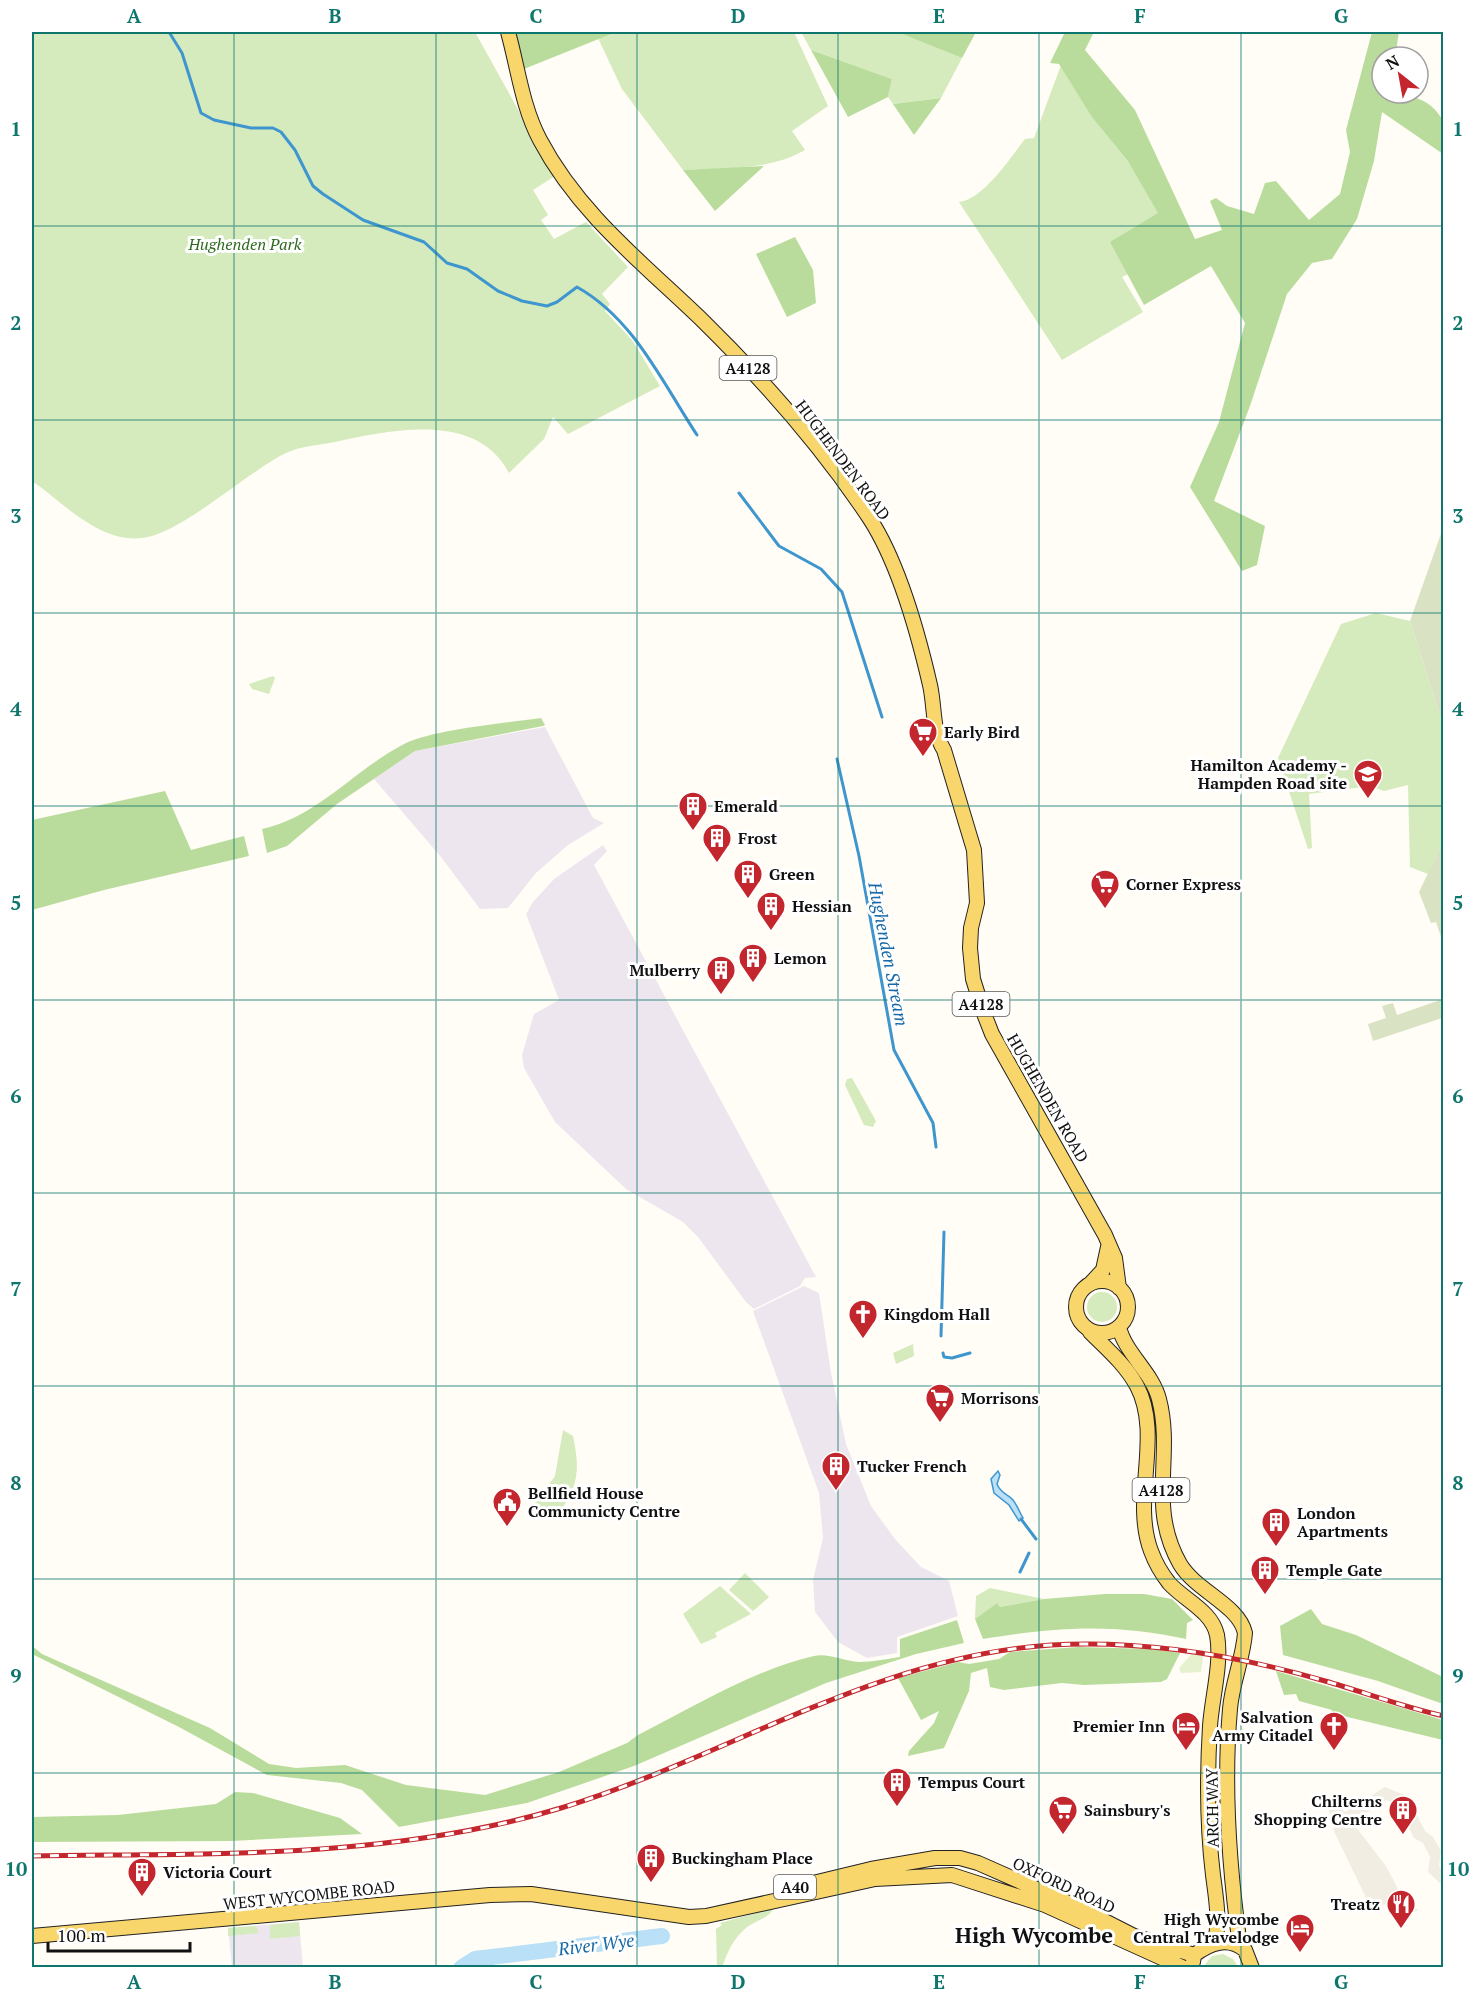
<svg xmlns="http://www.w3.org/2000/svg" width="1475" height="1999" font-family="'PT Serif',serif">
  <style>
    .industrial { fill: #eee6ef }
    .green { fill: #d5ebbd }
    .forest { fill: #b9dc9c }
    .cemetery { fill: #d9e3c4 }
    .pitch { fill: #e6f2cf }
    .plaza { fill: #f1ede2 }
    .water { fill: #b9e0f7; stroke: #3f96cf; stroke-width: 1.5 }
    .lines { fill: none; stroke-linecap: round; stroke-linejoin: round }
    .stream { stroke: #3f96cf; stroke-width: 3 }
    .river { stroke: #b9e0f7; stroke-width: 16 }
    .major-casing { stroke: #222; stroke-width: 16 }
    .major { stroke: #f9d66b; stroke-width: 14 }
    .rail-casing { stroke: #c4262e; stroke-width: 5 }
    .rail { stroke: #fff; stroke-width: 3; stroke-dasharray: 9; stroke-linecap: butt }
    .grid { fill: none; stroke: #0f766e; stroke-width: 1.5; stroke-opacity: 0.55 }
    .labels { text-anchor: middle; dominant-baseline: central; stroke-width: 6; stroke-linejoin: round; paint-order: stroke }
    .shield { fill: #fff; stroke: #585858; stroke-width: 1.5 }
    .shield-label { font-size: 15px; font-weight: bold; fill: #111 }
    .park-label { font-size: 16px; font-style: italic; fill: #2f6b1f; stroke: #fff }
    .street-label { font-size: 16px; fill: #111; stroke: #fff }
    .poi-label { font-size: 16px; font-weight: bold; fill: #111; stroke: #fff; text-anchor: start }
    .water-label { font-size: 18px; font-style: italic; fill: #1768a6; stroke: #fff }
    .district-label { font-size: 22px; font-weight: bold; fill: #111; stroke: #fff }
    .neatline { fill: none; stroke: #0f766e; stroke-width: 2 }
    .grid-label { font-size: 20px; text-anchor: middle; font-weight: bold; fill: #0f766e }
  </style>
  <rect width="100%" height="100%" fill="#fffdf5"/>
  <path class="industrial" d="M545,727L593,818L604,823L568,845L536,873L508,908L480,909L441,857L374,779L415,751Z
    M603,845L607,851L594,865L816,1277L805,1278L800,1286L754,1309L746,1302L698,1237L683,1222L626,1189L555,1122L524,1068L522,1055L534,1014L559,1000L526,914L533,902L554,879Z
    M804,1286L819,1293L831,1373L846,1444L871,1506L895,1539L921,1567L949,1581L958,1616L897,1637V1653L867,1658L838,1642L815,1612L813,1580L823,1538L819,1493L753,1311Z
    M299,1922L303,1967H232L228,1928Z"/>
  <path class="green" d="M32,32H475L555,176L533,190L548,215L541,220L554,239L586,222L628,267L602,294L610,304L605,311L632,340L660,386L568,434L553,417L544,439L509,473C477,411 390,430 335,442C320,445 300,446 286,453C247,472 181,534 142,538C99,543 64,503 32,481Z
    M616,32H794L828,106L792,131L805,150C768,171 726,168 683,170L622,89L598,38Z
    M801,32H897L962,58L941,98L893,104L888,97L892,79L811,50Z
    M1061,65L1193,243L1122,277L1143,312L1062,360L959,202C983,200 1011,157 1025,139L1034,138Z
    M1376,613L1410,621L1443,725V842L1428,874L1410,867L1408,785L1384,791L1370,786L1309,794L1312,848L1308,849L1278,758L1341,624Z
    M273,676L275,678L269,694L252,689L249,684Z
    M852,1078L876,1121L873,1127L864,1125L845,1085L847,1079Z
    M1087 1307a15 15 0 1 1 30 0a15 15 0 1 1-30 0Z
    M913,1344L914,1356L896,1364L893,1353Z
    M563,1430L573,1436C580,1469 579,1486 558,1514H551L536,1509L535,1504L555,1476Z
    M745,1573L769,1597L753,1611L729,1590Z
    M720,1586L751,1614L715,1633L717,1637L701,1644L683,1614Z
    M990,1588L1044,1599L1000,1607L997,1603L975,1619L976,1596Z
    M774,1908C769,1918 756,1921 747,1927C733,1939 728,1951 722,1967H717L716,1929L722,1925L720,1923Z
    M299,1922L300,1936L270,1939V1925Z
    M256,1926L259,1933L228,1936V1928Z
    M1223,1954L1233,1959L1238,1967H1203L1212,1956Z"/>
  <path class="forest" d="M511,32H616L524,69Z
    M897,32H976L962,58Z
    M1065,32H1094L1085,50L1135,110L1195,239L1222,230L1210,201L1216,198L1227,206L1254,214L1265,183L1276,181L1309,220L1340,194L1350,152L1346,130L1372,32H1399L1395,57H1382V93C1405,93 1431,97 1443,121C1446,130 1444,145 1443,154L1382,112L1374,161L1357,219L1332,259L1312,263L1287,294L1250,406L1214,501L1265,526L1257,565L1242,571L1190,487L1219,422L1245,323L1211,266L1144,305L1110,242L1158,213L1128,161L1092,117L1059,64L1050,63Z
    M811,50L892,79L888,97L848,117Z
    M941,98L914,135L893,104Z
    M764,166L715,211L683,170Z
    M795,237L813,270L816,303L787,317L756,254Z
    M541,718L545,725L543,726L415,751L337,804L287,846L267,853L262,829C318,817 356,768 406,743C437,729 506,723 541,718Z
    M165,791L191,850L244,836L249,856L104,890L32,910V820Z
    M1105,1594H1144L1172,1599L1193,1620L1187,1623L1186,1639C1113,1623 1057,1627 983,1639L975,1619L997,1603L1000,1607L1044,1599Z
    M1311,1609L1322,1624L1356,1635L1443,1677V1704L1378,1681L1283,1655L1280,1626Z
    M957,1620L964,1643L916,1654L826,1683L634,1766L527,1803L399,1827L362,1790L341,1783L267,1775L179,1727L32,1654V1646L42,1654L210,1728L269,1764L296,1768L345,1765L406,1785L485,1795L559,1772L627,1743L638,1735C692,1708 755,1669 814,1656C829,1653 843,1661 859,1662C872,1662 886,1659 900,1657V1639Z
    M1078,1647L1152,1649L1180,1653L1167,1679L1161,1682L1084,1685L1062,1683L1004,1690L990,1687L987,1668L971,1673L969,1691L944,1748L908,1756L909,1751L934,1723L939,1711L921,1720L898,1678L958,1662L969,1664L999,1659L1010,1652Z
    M1276,1671L1443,1720V1740L1331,1713L1332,1710L1299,1701L1296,1694L1284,1695Z
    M235,1792L253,1793L340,1818L362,1834L231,1841L32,1842V1817L118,1815L216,1804Z"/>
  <path class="cemetery" d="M1443,528V725L1410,621Z
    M1443,842V943L1436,922L1431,923L1419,892Z
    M1443,999V1020L1442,1018L1373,1041L1368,1024L1386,1018L1382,1006L1393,1003L1397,1015Z"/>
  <path class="pitch" d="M1195,1650H1204L1201,1672L1181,1673L1179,1668Z"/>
  <path class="plaza" d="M1385,1787L1407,1796L1425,1831L1433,1837L1441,1851L1439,1866L1443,1871V1886L1428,1872L1430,1857L1423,1843L1414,1838L1397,1804L1386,1800L1352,1822L1386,1866L1401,1895L1418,1910L1415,1912L1398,1902L1380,1905L1367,1900L1333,1829L1335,1825L1323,1798L1325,1795L1332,1797L1345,1812Z"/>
  <path class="water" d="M998,1471L1000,1475L997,1484C1001,1494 1007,1493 1013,1500C1017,1505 1020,1513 1023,1518L1019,1521L1009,1505L994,1493L991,1479Z"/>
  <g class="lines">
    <path class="stream" d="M169,32L182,53L201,113L214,120L251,128H273L281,132L295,150L313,186L323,194L363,220L424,242L447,263L467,269L498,291L522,301L547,306L557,302L577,287C634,319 662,382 697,435
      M739,493L779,546L821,569L842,592L882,717
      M837,759L859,856L894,1050L933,1123L936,1147
      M941,1336L944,1232
      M943,1353L944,1357L952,1358L970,1353
      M1021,1519L1036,1539
      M1020,1572L1029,1553"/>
    <path class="river" d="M461,1968L475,1959L662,1936"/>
    <g class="major-casing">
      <path id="major" d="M508,32C518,68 522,106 540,140C579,214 644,264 703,321C764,381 823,448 870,519C899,564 918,633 930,685C935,707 932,731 944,750L974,850L977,903L971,928L970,948L973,979L983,1011L992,1034L1105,1235L1115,1258L1119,1288
        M1076 1307a26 26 0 1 1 52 0a26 26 0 1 1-52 0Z
        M1090,1284L1103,1270L1108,1247
        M1119,1327C1125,1353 1152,1372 1159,1399C1174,1457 1147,1506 1180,1564C1196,1591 1239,1605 1245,1633C1243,1659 1232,1683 1230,1709C1223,1789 1229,1867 1240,1946
        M1090,1332C1107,1349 1125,1364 1137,1386C1163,1436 1131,1498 1151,1551C1155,1562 1162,1574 1169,1583C1184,1600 1212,1611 1217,1635C1222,1663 1212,1697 1210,1726C1207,1775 1207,1826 1213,1875C1216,1898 1220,1920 1215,1942
        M813,1883L871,1869L935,1858H960L978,1863L1073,1905L1134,1936L1194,1955
        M32,1936L490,1895L531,1894L689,1917L706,1916L875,1879L952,1875L1045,1905L1184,1968
        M1193,1962L1194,1955C1210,1943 1228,1936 1245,1950L1252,1968"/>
    </g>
    <use href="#major" class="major"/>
    <g class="rail-casing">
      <path id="rail" d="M32,1856C209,1853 389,1860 561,1808C728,1757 872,1657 1051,1645C1144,1640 1236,1655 1325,1681C1364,1692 1403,1707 1444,1716"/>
    </g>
    <use href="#rail" class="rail"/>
  </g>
  <path class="grid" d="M234,32V1968M436,32V1968M637,32V1968M838,32V1968M1039,32V1968M1241,32V1968M32,226H1444M32,420H1444M32,613H1444M32,806H1444M32,1000H1444M32,1193H1444M32,1386H1444M32,1579H1444M32,1773H1444"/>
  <defs>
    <g id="supermarket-pin" transform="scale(1.5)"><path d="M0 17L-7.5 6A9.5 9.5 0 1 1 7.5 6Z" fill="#c4262e" stroke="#fff"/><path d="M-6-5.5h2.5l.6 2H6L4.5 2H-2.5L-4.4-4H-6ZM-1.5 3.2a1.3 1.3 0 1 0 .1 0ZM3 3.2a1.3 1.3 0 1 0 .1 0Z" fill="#fff"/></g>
    <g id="school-pin" transform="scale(1.5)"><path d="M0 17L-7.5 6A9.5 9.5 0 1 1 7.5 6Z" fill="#c4262e" stroke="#fff"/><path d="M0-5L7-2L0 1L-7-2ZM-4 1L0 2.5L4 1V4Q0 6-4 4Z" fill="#fff"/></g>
    <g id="building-pin" transform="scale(1.5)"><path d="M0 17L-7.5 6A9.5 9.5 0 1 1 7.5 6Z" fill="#c4262e" stroke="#fff"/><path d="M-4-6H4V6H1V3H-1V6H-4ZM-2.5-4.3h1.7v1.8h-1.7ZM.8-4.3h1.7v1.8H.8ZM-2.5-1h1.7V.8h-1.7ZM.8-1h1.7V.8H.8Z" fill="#fff"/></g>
    <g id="church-pin" transform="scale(1.5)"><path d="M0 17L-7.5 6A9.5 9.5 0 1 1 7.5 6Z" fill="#c4262e" stroke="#fff"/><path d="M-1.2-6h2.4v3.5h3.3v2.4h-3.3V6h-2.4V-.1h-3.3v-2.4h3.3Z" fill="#fff"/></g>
    <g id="civic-pin" transform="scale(1.5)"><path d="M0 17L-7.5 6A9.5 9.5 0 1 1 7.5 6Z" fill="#c4262e" stroke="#fff"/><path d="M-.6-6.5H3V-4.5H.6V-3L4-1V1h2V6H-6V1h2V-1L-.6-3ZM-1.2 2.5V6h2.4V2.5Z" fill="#fff"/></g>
    <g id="hotel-pin" transform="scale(1.5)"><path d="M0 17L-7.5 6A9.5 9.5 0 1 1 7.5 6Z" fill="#c4262e" stroke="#fff"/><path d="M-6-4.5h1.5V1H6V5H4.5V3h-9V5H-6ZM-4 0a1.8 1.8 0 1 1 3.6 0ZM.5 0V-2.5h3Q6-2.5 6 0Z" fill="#fff"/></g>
    <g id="restaurant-pin" transform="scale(1.5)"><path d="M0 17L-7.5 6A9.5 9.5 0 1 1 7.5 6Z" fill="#c4262e" stroke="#fff"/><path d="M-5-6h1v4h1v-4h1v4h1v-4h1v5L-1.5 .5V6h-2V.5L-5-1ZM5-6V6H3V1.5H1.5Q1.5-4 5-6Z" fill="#fff"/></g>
  </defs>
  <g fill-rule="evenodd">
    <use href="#supermarket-pin" x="923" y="732"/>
    <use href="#school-pin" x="1368" y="774"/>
    <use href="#building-pin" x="693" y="806"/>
    <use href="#building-pin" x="717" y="838"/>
    <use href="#building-pin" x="748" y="874"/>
    <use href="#supermarket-pin" x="1105" y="884"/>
    <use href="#building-pin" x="771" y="906"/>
    <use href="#building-pin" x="753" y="958"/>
    <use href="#building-pin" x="721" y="970"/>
    <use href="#church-pin" x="863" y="1314"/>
    <use href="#supermarket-pin" x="940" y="1398"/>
    <use href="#building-pin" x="836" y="1466"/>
    <use href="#civic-pin" x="507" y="1502"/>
    <use href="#building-pin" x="1276" y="1522"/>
    <use href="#building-pin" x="1265" y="1570"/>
    <use href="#hotel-pin" x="1186" y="1726"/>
    <use href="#church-pin" x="1334" y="1726"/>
    <use href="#building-pin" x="897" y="1782"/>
    <use href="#supermarket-pin" x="1063" y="1810"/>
    <use href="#building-pin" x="1403" y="1810"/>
    <use href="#building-pin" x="651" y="1858"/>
    <use href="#building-pin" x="142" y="1872"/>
    <use href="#restaurant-pin" x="1401" y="1904"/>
    <use href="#hotel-pin" x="1300" y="1928"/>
  </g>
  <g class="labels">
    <g class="shield">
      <rect x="719.5" y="356" width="57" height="24" rx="4.5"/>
      <rect x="952.5" y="992" width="57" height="24" rx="4.5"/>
      <rect x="1132.5" y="1478" width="57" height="24" rx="4.5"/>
      <rect x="774" y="1875" width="42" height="24" rx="4.5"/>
    </g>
    <g class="shield-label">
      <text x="748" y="368">A4128</text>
      <text x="981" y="1004">A4128</text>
      <text x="1161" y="1490">A4128</text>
      <text x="795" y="1887">A40</text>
    </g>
    <g class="park-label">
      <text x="245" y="244">Hughenden Park</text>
    </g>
    <g class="street-label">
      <text transform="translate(843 460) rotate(53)">HUGHENDEN ROAD</text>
      <text transform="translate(1048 1098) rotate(60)">HUGHENDEN ROAD</text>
      <text transform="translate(1212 1808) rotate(-91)">ARCH WAY</text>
      <text transform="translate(1064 1885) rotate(25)">OXFORD ROAD</text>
      <text transform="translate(309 1895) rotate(-6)">WEST WYCOMBE ROAD</text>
    </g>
    <g class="poi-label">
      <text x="944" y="732">Early Bird</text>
      <text x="1347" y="765" text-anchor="end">Hamilton Academy -<tspan x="1347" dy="18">Hampden Road site</tspan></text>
      <text x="714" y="806">Emerald</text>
      <text x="738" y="838">Frost</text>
      <text x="769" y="874">Green</text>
      <text x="1126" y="884">Corner Express</text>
      <text x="792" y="906">Hessian</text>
      <text x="774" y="958">Lemon</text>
      <text x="700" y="970" text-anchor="end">Mulberry</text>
      <text x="884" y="1314">Kingdom Hall</text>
      <text x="961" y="1398">Morrisons</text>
      <text x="857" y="1466">Tucker French</text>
      <text x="528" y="1493">Bellfield House<tspan x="528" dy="18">Communicty Centre</tspan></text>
      <text x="1297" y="1513">London<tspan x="1297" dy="18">Apartments</tspan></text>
      <text x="1286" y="1570">Temple Gate</text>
      <text x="1313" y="1717" text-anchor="end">Salvation<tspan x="1313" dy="18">Army Citadel</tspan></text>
      <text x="1165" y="1726" text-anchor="end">Premier Inn</text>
      <text x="918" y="1782">Tempus Court</text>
      <text x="1382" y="1801" text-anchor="end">Chilterns<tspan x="1382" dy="18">Shopping Centre</tspan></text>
      <text x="1084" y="1810">Sainsbury's</text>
      <text x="672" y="1858">Buckingham Place</text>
      <text x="163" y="1872">Victoria Court</text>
      <text x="1380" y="1904" text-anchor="end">Treatz</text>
      <text x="1279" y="1919" text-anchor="end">High Wycombe<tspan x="1279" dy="18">Central Travelodge</tspan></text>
    </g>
    <g class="water-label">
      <text transform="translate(889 954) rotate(79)">Hughenden Stream</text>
      <text transform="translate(596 1944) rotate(-7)">River Wye</text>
    </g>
    <g class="district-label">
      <text x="1034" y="1934">High Wycombe</text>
    </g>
  </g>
  <rect width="1475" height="1999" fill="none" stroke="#ffffff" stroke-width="66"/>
  <g transform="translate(1400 75) rotate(329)"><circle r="28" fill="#ffffff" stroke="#a0a0a0" stroke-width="1.5"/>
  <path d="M0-4.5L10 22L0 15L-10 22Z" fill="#c4262e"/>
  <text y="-9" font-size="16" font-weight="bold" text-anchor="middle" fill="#111111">N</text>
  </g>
  <path d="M48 1942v9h142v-9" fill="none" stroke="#111111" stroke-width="3"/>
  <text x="57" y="1942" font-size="18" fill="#111111" stroke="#ffffff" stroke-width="4.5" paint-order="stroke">100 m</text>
  <rect x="33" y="33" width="1409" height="1933" class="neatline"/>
  <g class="grid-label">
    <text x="134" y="23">A</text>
    <text x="335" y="23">B</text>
    <text x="536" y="23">C</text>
    <text x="738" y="23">D</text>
    <text x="939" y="23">E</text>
    <text x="1140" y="23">F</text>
    <text x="1341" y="23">G</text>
    <text x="16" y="136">1</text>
    <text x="1458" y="136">1</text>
    <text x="16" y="330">2</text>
    <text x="1458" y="330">2</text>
    <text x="16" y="523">3</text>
    <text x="1458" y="523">3</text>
    <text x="16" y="716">4</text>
    <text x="1458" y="716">4</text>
    <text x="16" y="910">5</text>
    <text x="1458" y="910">5</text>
    <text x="16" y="1103">6</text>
    <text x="1458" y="1103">6</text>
    <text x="16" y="1296">7</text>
    <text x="1458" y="1296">7</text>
    <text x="16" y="1490">8</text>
    <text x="1458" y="1490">8</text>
    <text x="16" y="1683">9</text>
    <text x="1458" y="1683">9</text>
    <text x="16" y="1876">10</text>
    <text x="1458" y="1876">10</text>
    <text x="134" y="1989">A</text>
    <text x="335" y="1989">B</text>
    <text x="536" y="1989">C</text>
    <text x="738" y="1989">D</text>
    <text x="939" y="1989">E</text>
    <text x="1140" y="1989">F</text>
    <text x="1341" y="1989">G</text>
  </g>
</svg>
